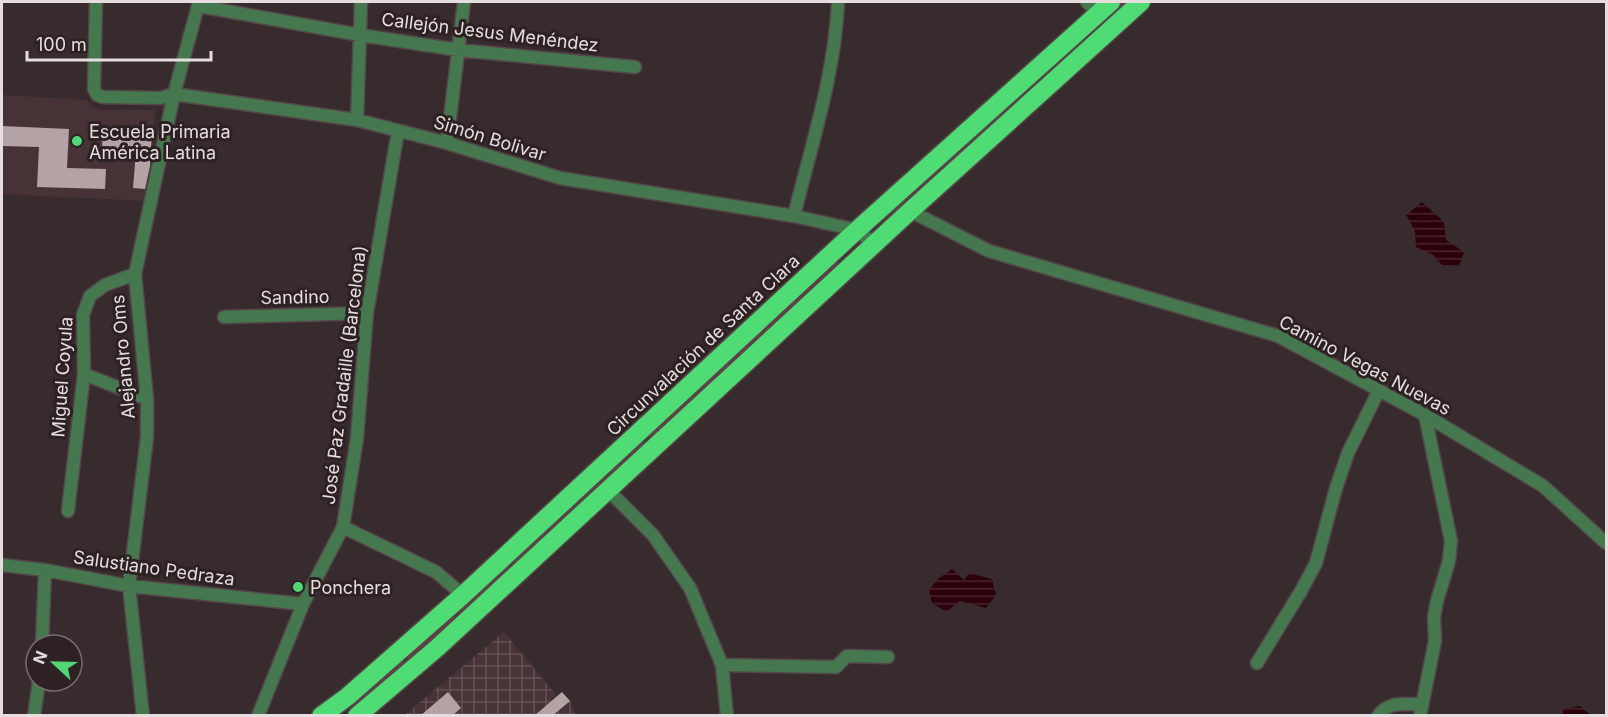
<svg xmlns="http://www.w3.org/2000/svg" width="1608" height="717" font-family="Inter,sans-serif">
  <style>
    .built { fill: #473336 }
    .industrial { fill: url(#industrial-grid) }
    .grass { fill: url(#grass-tufts) }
    .water { fill: url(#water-rules) }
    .building { fill: #b3a3a5 }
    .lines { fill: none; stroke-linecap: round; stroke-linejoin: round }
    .minor-casing { stroke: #544749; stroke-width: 15 }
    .highway-casing { stroke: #544749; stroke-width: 21 }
    .minor { stroke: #45784f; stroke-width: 12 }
    .highway { stroke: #4fdc74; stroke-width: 18 }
    .poi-dot { fill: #52d673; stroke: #2e2123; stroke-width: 2 }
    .labels { text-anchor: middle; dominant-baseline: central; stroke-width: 6; stroke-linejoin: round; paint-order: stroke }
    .street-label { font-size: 18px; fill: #e5ddde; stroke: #2e2123 }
    .poi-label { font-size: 18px; fill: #e5ddde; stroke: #2e2123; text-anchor: start }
  </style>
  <defs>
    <pattern id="industrial-grid" width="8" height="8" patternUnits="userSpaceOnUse" patternTransform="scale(1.5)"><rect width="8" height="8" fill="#473336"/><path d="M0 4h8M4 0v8" fill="none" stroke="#615053"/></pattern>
    <pattern id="grass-tufts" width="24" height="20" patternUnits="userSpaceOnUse" patternTransform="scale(1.5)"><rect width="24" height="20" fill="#753643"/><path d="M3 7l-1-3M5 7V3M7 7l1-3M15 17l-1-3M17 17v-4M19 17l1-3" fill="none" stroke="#88535e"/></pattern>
    <pattern id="water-rules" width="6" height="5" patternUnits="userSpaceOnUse" patternTransform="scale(1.5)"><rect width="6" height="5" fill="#2c000b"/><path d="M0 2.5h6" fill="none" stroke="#4a252e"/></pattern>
  </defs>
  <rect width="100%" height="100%" fill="#382b2d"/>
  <path class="built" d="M2,95L86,100L92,107L100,110H155L147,201L2,194Z"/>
  <path class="industrial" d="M504,632L557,696L570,701L576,715L403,716Z"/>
  <path class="grass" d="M1119,2H1128L892,217L895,206Z
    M838,261L837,272L651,440L649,435Z
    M643,442L646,446L515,567L513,561Z
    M507,565L511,571L459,615V608Z
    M455,612L456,621L408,663L407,655Z
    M403,660L406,667L355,709L353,702Z"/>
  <path class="water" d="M1422,202L1444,222L1446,240L1464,252L1459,266L1442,265L1433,255L1416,247L1415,231L1406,215Z
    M952,569L964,580L969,573L992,579L996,595L986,608L960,601L946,612L932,603L929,590L938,579Z
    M1580,706L1589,714V715H1563V709Z"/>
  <path class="building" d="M2,126L69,129L67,168L106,169L105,189L37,187L39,147L2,146Z
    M103,129L152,131L150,166L145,189L133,188L136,151L102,149Z
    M448,692L461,708L452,716H420Z
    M562,692L570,701L552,716H534Z"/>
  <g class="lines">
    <g class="minor-casing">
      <path id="minor" d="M96,2L94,89L97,95L103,97L161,98L174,94L357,120L447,143L560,178L794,216L857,230L874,244
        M1087,2L1098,13
        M199,6L360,35L459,50L635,67
        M357,120L361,2
        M447,143L464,2
        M910,211L989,251L1278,336L1425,415L1543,486L1606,543
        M794,216C811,146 835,74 838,2
        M224,317L367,313
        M84,374L147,399
        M607,489L653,535L690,588L722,665L727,716
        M68,511L84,374L83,315L90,296L105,285L135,274
        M343,527L436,572L463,595
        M2,565L45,570L129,586L303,604
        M42,645L45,570
        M1257,663L1301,591L1316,563L1336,488L1348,453L1379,390
        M722,665L836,667L847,656L888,657
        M34,716L39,681
        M143,716L129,586L147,437V399L135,274L174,94L199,2
        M258,716L303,604L343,527L357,438L367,313L398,131
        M1378,716C1389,700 1405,705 1421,704
        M1420,716L1435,641L1434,617L1437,601L1449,561L1451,541L1425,415"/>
    </g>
    <g class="highway-casing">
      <path id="highway" d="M321,716L347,697L463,595L857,230L1111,2
        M357,716L437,648L910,211L1141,2"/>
    </g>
    <use href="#minor" class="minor"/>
    <use href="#highway" class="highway"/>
  </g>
  <g class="poi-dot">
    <circle cx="77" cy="141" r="6"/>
    <circle cx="298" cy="587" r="6"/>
  </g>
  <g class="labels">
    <g class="street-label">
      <text transform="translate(490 32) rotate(7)">Callejón Jesus Menéndez</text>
      <text transform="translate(490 138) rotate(17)">Simón Bolivar</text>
      <text transform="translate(295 297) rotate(-1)">Sandino</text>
      <text transform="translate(703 345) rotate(-43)">Circunvalación de Santa Clara</text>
      <text transform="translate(123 357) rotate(-95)">Alejandro Oms</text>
      <text transform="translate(1365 365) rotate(28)">Camino Vegas Nuevas</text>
      <text transform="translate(344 375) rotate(-83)">José Paz Gradaille (Barcelona)</text>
      <text transform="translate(62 377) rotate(-86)">Miguel Coyula</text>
      <text transform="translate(154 568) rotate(8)">Salustiano Pedraza</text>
    </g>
    <g class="poi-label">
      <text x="89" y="131">Escuela Primaria<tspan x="89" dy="21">América Latina</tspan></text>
      <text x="310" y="587">Ponchera</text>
    </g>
  </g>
  <rect width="1608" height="717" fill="none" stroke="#e5ddde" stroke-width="6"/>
  <g transform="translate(54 663) rotate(292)"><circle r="28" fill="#2e2123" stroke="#776c6e" stroke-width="1.5"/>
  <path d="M0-4.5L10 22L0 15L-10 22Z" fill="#52d673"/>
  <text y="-9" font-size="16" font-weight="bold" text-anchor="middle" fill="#e5ddde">N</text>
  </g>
  <path d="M27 51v9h184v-9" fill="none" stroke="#e5ddde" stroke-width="3"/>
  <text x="36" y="51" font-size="18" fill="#e5ddde" stroke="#2e2123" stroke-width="4.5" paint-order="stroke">100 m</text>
</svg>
